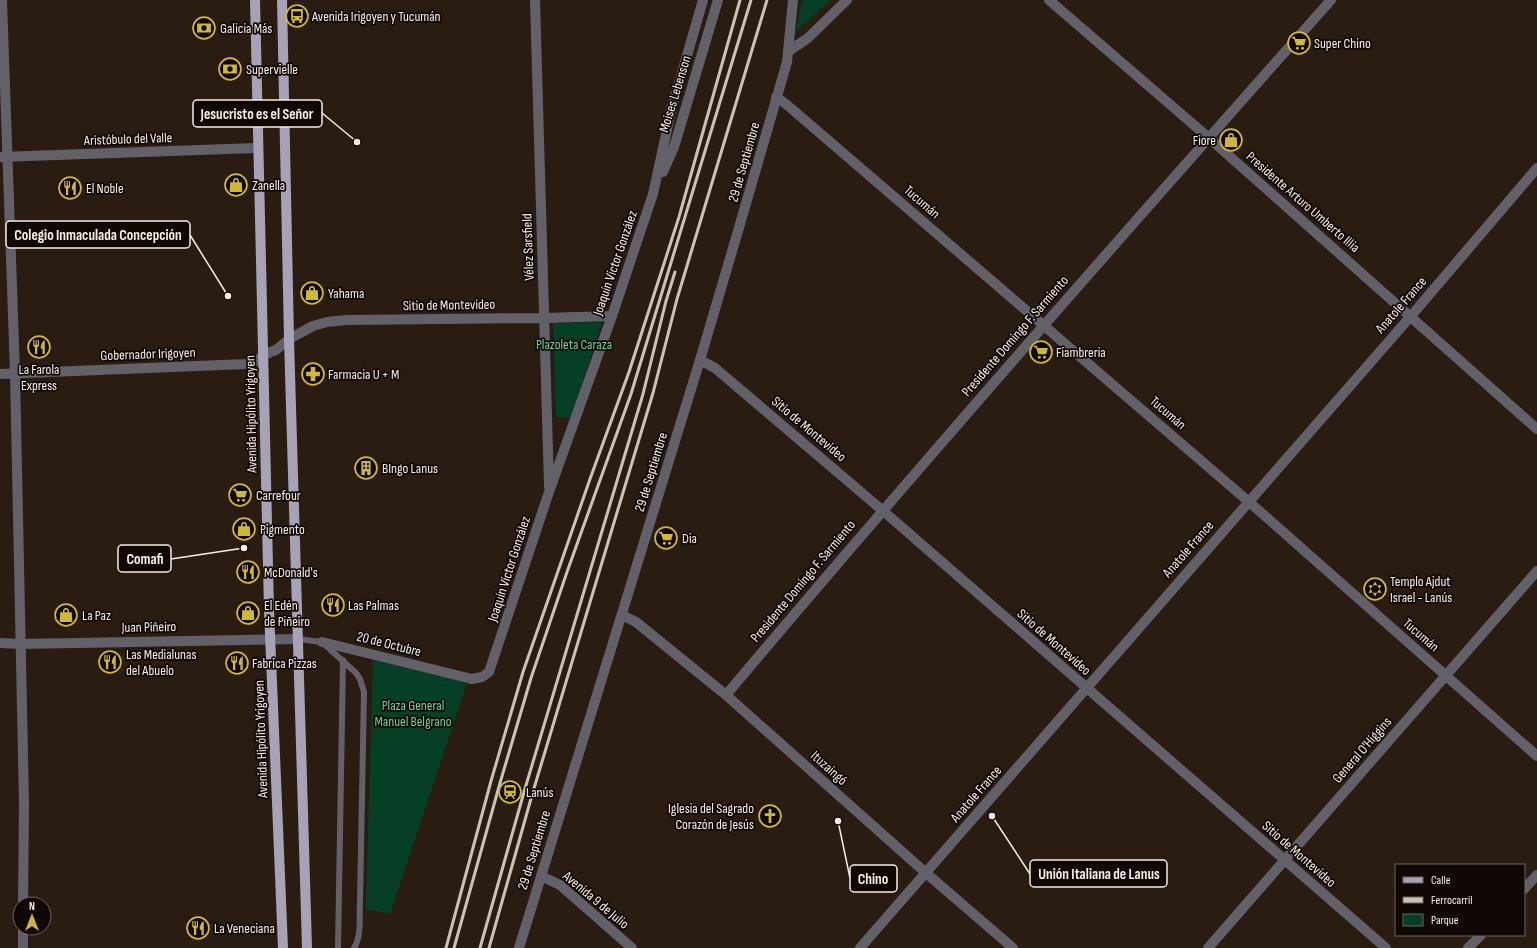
<svg xmlns="http://www.w3.org/2000/svg" width="1537" height="948" font-family="'Sofia Sans Condensed',sans-serif">
  <style>
    .green { fill: #054026 }
    .lines { fill: none; stroke-linecap: round; stroke-linejoin: round }
    .service { stroke: #62616a; stroke-width: 6 }
    .pedestrian { stroke: #62616a; stroke-width: 10 }
    .minor { stroke: #62616a; stroke-width: 10 }
    .tertiary { stroke: #62616a; stroke-width: 10 }
    .primary { stroke: #a5a3b5; stroke-width: 10 }
    .rail { stroke: #cdc2ba; stroke-width: 3 }
    .labels { text-anchor: middle; dominant-baseline: central; stroke-width: 3.5; stroke-linejoin: round; paint-order: stroke }
    .poi-label { font-size: 14px; fill: #f8ede6; stroke: #0f0805; text-anchor: start }
    .street-label { font-size: 14px; fill: #f8ede6; stroke: #0f0805 }
    .park-label { font-size: 14px; fill: #67d99c; stroke: #0f0805 }
    .leader { fill: none; stroke: #f8ede6; stroke-width: 1.5 }
    .callout-dot { fill: #f8ede6; stroke: #0f0805; stroke-width: 1.5 }
    .callout { fill: #0f0805; stroke: #f8ede6; stroke-width: 1.5 }
    .callout-label { font-size: 15px; text-anchor: middle; font-weight: bold; fill: #f8ede6 }
  </style>
  <rect width="100%" height="100%" fill="#2b1c12"/>
  <path class="green" d="M802,0H831L796,31Z
    M602,322L571,418L556,417L553,323Z
    M373,660L467,683L390,914L366,909Z"/>
  <g class="lines">
    <path class="service" d="M298,639L322,642L356,673L360,679L364,692L360,901C359,915 362,936 354,948
      M338,948L343,660"/>
    <path class="pedestrian" d="M322,642L472,679"/>
    <path class="minor" d="M2,0L15,373L24,804L23,904
      M535,0L549,486
      M1049,0L1209,138L1537,429
      M789,51L808,38L847,0
      M776,97L786,104L1248,501L1537,756
      M0,157L258,148
      M663,172L674,147L718,0
      M700,360L715,368L882,510L1386,948
      M0,374L246,364L257,361L263,355L276,350L289,339L313,326L327,322L346,320L544,318L612,316
      M622,615L636,622L726,695L926,873L1013,948
      M0,643L21,644L298,639
      M472,679L482,677L489,672L549,492L612,316L653,194L671,111L703,0
      M726,695C924,460 1127,230 1331,0
      M541,876L560,885L632,948
      M1524,889L1537,875
      M23,948V928
      M860,948L1411,316L1537,168
      M1208,948L1537,571
      M1468,948L1481,935"/>
    <path class="tertiary" d="M519,948L700,360L738,231L787,62L793,0"/>
    <path class="primary" d="M255,0L269,610L283,948
      M282,0L289,339L307,948"/>
    <path class="rail" d="M446,948L491,781L523,672L590,479L629,372L679,217L740,0
      M454,948L500,783L531,678L567,572L631,394L751,0
      M480,948L524,792L643,394L666,301L675,272
      M489,948L532,795L653,393L677,299L767,0"/>
  </g>
  <defs>
    <g id="bus-ring" transform="scale(1.15)"><circle r="9.5" fill="#0f0805" stroke="#d0b837" stroke-width="1.5"/><path d="M-5-6H5V4H4V6H2V4H-2V6H-4V4H-5ZM-3.5-4V0h7V-4ZM-3.5 1.2v1.5H-2V1.2ZM2 1.2v1.5H3.5V1.2Z" fill="#d0b837"/></g>
    <g id="bank-ring" transform="scale(1.15)"><circle r="9.5" fill="#0f0805" stroke="#d0b837" stroke-width="1.5"/><path d="M-6-4H6V4H-6ZM0-2.3a2.3 2.3 0 1 0 0 4.6a2.3 2.3 0 1 0 0-4.6Z" fill="#d0b837"/></g>
    <g id="supermarket-ring" transform="scale(1.15)"><circle r="9.5" fill="#0f0805" stroke="#d0b837" stroke-width="1.5"/><path d="M-6-5.5h2.5l.6 2H6L4.5 2H-2.5L-4.4-4H-6ZM-1.5 3.2a1.3 1.3 0 1 0 .1 0ZM3 3.2a1.3 1.3 0 1 0 .1 0Z" fill="#d0b837"/></g>
    <g id="shop-ring" transform="scale(1.15)"><circle r="9.5" fill="#0f0805" stroke="#d0b837" stroke-width="1.5"/><path d="M-5-2.5h2.3a2.7 3.5 0 0 1 5.4 0H5L5.5 6h-11ZM-1.5-2.5h3a1.5 2.3 0 0 0-3 0Z" fill="#d0b837"/></g>
    <g id="restaurant-ring" transform="scale(1.15)"><circle r="9.5" fill="#0f0805" stroke="#d0b837" stroke-width="1.5"/><path d="M-5-6h1v4h1v-4h1v4h1v-4h1v5L-1.5 .5V6h-2V.5L-5-1ZM5-6V6H3V1.5H1.5Q1.5-4 5-6Z" fill="#d0b837"/></g>
    <g id="pharmacy-ring" transform="scale(1.15)"><circle r="9.5" fill="#0f0805" stroke="#d0b837" stroke-width="1.5"/><path d="M-2-6h4v4h4v4h-4v4h-4v-4h-4v-4h4Z" fill="#d0b837"/></g>
    <g id="building-ring" transform="scale(1.15)"><circle r="9.5" fill="#0f0805" stroke="#d0b837" stroke-width="1.5"/><path d="M-4-6H4V6H1V3H-1V6H-4ZM-2.5-4.3h1.7v1.8h-1.7ZM.8-4.3h1.7v1.8H.8ZM-2.5-1h1.7V.8h-1.7ZM.8-1h1.7V.8H.8Z" fill="#d0b837"/></g>
    <g id="synagogue-ring" transform="scale(1.15)"><circle r="9.5" fill="#0f0805" stroke="#d0b837" stroke-width="1.5"/><path d="M0-6.5L5.6 3.2H-5.6ZM0 6.5L5.6-3.2H-5.6Z" fill="#d0b837"/></g>
    <g id="station-ring" transform="scale(1.15)"><circle r="9.5" fill="#0f0805" stroke="#d0b837" stroke-width="1.5"/><path d="M-3-6H3Q5-6 5-4V2Q5 4 3 4L4.5 6H3L1.5 4h-3L-3 6H-4.5L-3 4Q-5 4-5 2V-4Q-5-6-3-6ZM-3.5-4v3h7v-3ZM-3.5 1v1.5H-2V1ZM2 1v1.5H3.5V1Z" fill="#d0b837"/></g>
    <g id="church-ring" transform="scale(1.15)"><circle r="9.5" fill="#0f0805" stroke="#d0b837" stroke-width="1.5"/><path d="M-1.2-6h2.4v3.5h3.3v2.4h-3.3V6h-2.4V-.1h-3.3v-2.4h3.3Z" fill="#d0b837"/></g>
  </defs>
  <g fill-rule="evenodd">
    <use href="#bus-ring" x="297" y="16"/>
    <use href="#bank-ring" x="204" y="28"/>
    <use href="#supermarket-ring" x="1299" y="43"/>
    <use href="#bank-ring" x="230" y="69"/>
    <use href="#shop-ring" x="1231" y="140"/>
    <use href="#shop-ring" x="236" y="185"/>
    <use href="#restaurant-ring" x="70" y="188"/>
    <use href="#shop-ring" x="312" y="293"/>
    <use href="#restaurant-ring" x="39" y="347"/>
    <use href="#supermarket-ring" x="1041" y="352"/>
    <use href="#pharmacy-ring" x="313" y="374"/>
    <use href="#building-ring" x="366" y="468"/>
    <use href="#supermarket-ring" x="240" y="495"/>
    <use href="#shop-ring" x="244" y="529"/>
    <use href="#supermarket-ring" x="666" y="538"/>
    <use href="#restaurant-ring" x="248" y="572"/>
    <use href="#synagogue-ring" x="1375" y="589"/>
    <use href="#restaurant-ring" x="333" y="605"/>
    <use href="#shop-ring" x="248" y="613"/>
    <use href="#shop-ring" x="66" y="615"/>
    <use href="#restaurant-ring" x="110" y="662"/>
    <use href="#restaurant-ring" x="237" y="663"/>
    <use href="#station-ring" x="510" y="792"/>
    <use href="#church-ring" x="770" y="816"/>
    <use href="#restaurant-ring" x="198" y="928"/>
  </g>
  <g class="labels">
    <g class="poi-label">
      <text x="312" y="16">Avenida Irigoyen y Tucumán</text>
      <text x="220" y="28">Galicia Más</text>
      <text x="1314" y="43">Super Chino</text>
      <text x="246" y="69">Supervielle</text>
      <text x="1216" y="140" text-anchor="end">Fiore</text>
      <text x="252" y="185">Zanella</text>
      <text x="86" y="188">El Noble</text>
      <text x="328" y="293">Yahama</text>
      <text x="1056" y="352">Fiambreria</text>
      <text x="39" y="369" text-anchor="middle">La Farola<tspan x="39" dy="16">Express</tspan></text>
      <text x="328" y="374">Farmacia U + M</text>
      <text x="382" y="468">BIngo Lanus</text>
      <text x="256" y="495">Carrefour</text>
      <text x="260" y="529">Pigmento</text>
      <text x="682" y="538">Dia</text>
      <text x="264" y="572">McDonald's</text>
      <text x="1390" y="581">Templo Ajdut<tspan x="1390" dy="16">Israel - Lanús</tspan></text>
      <text x="264" y="605">El Edén<tspan x="264" dy="16">de Piñeiro</tspan></text>
      <text x="348" y="605">Las Palmas</text>
      <text x="82" y="615">La Paz</text>
      <text x="126" y="654">Las Medialunas<tspan x="126" dy="16">del Abuelo</tspan></text>
      <text x="252" y="663">Fabrica Pizzas</text>
      <text x="526" y="792">Lanús</text>
      <text x="754" y="808" text-anchor="end">Iglesia del Sagrado<tspan x="754" dy="16">Corazón de Jesús</tspan></text>
      <text x="214" y="928">La Veneciana</text>
    </g>
    <g class="street-label">
      <text transform="translate(675 94) rotate(-73)">Moises Lebenson</text>
      <text transform="translate(128 139) rotate(-2)">Aristóbulo del Valle</text>
      <text transform="translate(744 162) rotate(-74)">29 de Septiembre</text>
      <text transform="translate(922 202) rotate(41)">Tucumán</text>
      <text transform="translate(1303 202) rotate(41)">Presidente Arturo Umberto Illia</text>
      <text transform="translate(528 247) rotate(-92)">Vélez Sarsfield</text>
      <text transform="translate(615 263) rotate(-71)">Joaquín Víctor González</text>
      <text transform="translate(449 305) rotate(-1)">Sitio de Montevideo</text>
      <text transform="translate(1401 305) rotate(-49)">Anatole France</text>
      <text transform="translate(1015 336) rotate(-49)">Presidente Domingo F. Sarmiento</text>
      <text transform="translate(148 354) rotate(-2)">Gobernador Irigoyen</text>
      <text transform="translate(1168 413) rotate(41)">Tucumán</text>
      <text transform="translate(251 414) rotate(-91)">Avenida Hipólito Yrigoyen</text>
      <text transform="translate(809 429) rotate(40)">Sitio de Montevideo</text>
      <text transform="translate(651 472) rotate(-73)">29 de Septiembre</text>
      <text transform="translate(1188 549) rotate(-49)">Anatole France</text>
      <text transform="translate(509 569) rotate(-72)">Joaquín Víctor González</text>
      <text transform="translate(803 581) rotate(-50)">Presidente Domingo F. Sarmiento</text>
      <text transform="translate(149 627) rotate(-1)">Juan Piñeiro</text>
      <text transform="translate(1421 635) rotate(41)">Tucumán</text>
      <text transform="translate(1054 642) rotate(41)">Sitio de Montevideo</text>
      <text transform="translate(389 644) rotate(14)">20 de Octubre</text>
      <text transform="translate(261 739) rotate(-92)">Avenida Hipólito Yrigoyen</text>
      <text transform="translate(1362 750) rotate(-49)">General O'Higgins</text>
      <text transform="translate(829 768) rotate(42)">Ituzaingó</text>
      <text transform="translate(976 794) rotate(-49)">Anatole France</text>
      <text transform="translate(534 850) rotate(-73)">29 de Septiembre</text>
      <text transform="translate(1299 854) rotate(41)">Sitio de Montevideo</text>
      <text transform="translate(596 900) rotate(40)">Avenida 9 de Julio</text>
    </g>
    <g class="park-label">
      <text x="574" y="344">Plazoleta Caraza</text>
      <text x="413" y="705">Plaza General<tspan x="413" dy="16">Manuel Belgrano</tspan></text>
    </g>
  </g>
  <path class="leader" d="M357 142L322 113M228 296L190 235M244 548L171 559M992 816L1030 874M838 821L850 878"/>
  <g class="callout-dot">
    <circle cx="357" cy="142" r="4"/>
    <circle cx="228" cy="296" r="4"/>
    <circle cx="244" cy="548" r="4"/>
    <circle cx="992" cy="816" r="4"/>
    <circle cx="838" cy="821" r="4"/>
  </g>
  <g class="callout">
    <rect x="193" y="100" width="129" height="27" rx="4"/>
    <rect x="6" y="221" width="184" height="27" rx="4"/>
    <rect x="118" y="545" width="53" height="27" rx="4"/>
    <rect x="1030" y="860" width="137" height="27" rx="4"/>
    <rect x="850" y="865" width="47" height="27" rx="4"/>
  </g>
  <g class="callout-label">
    <text x="257" y="119">Jesucristo es el Señor</text>
    <text x="98" y="240">Colegio Inmaculada Concepción</text>
    <text x="145" y="564">Comafi</text>
    <text x="1099" y="879">Unión Italiana de Lanus</text>
    <text x="873" y="884">Chino</text>
  </g>
  <rect x="1395" y="864" width="130" height="72" fill="#0f0805" stroke="#6c645f"/>
  <rect x="1403" y="877" width="20" height="6" fill="#a5a3b5" stroke="#6c645f"/>
  <text x="1431" y="884" font-size="12" fill="#f8ede6">Calle</text>
  <rect x="1403" y="897" width="20" height="6" fill="#cdc2ba" stroke="#6c645f"/>
  <text x="1431" y="904" font-size="12" fill="#f8ede6">Ferrocarril</text>
  <rect x="1403" y="914" width="20" height="12" fill="#054026" stroke="#6c645f"/>
  <text x="1431" y="924" font-size="12" fill="#f8ede6">Parque</text>
  <g transform="translate(32 916)"><circle r="19" fill="#0f0805" stroke="#6c645f"/>
  <path d="M0-3L7 15L0 10L-7 15Z" fill="#d0b837"/>
  <text y="-6" font-size="11" font-weight="bold" text-anchor="middle" fill="#f8ede6">N</text>
  </g>
</svg>
